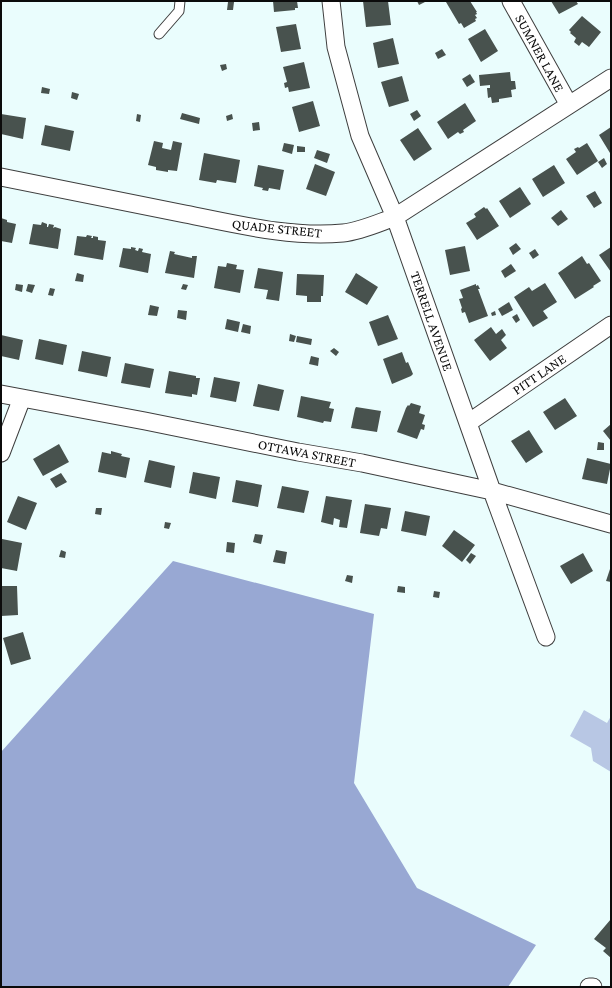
<svg xmlns="http://www.w3.org/2000/svg" width="612" height="988" font-family="'Crimson Pro',serif">
  <style>
    .green { fill: #b8c7e4 }
    .forest { fill: #98a8d3 }
    .building { fill: #48524e }
    .lines { fill: none; stroke-linecap: round; stroke-linejoin: round }
    .lane-casing { stroke: #3e3e3e; stroke-width: 11 }
    .street-casing { stroke: #3e3e3e; stroke-width: 19 }
    .lane { stroke: #fff; stroke-width: 9 }
    .street { stroke: #fff; stroke-width: 17 }
    .labels { text-anchor: middle; dominant-baseline: central; stroke-width: 4; stroke-linejoin: round; paint-order: stroke }
    .street-label { font-size: 14px; fill: #0b0b0b; stroke: #fff }
  </style>
  <rect width="100%" height="100%" fill="#eafdfd"/>
  <path class="green" d="M584,710L607,723L611,716V772L593,761L591,748L570,736Z"/>
  <path class="forest" d="M173,561L374,614L354,783L417,888L536,945L508,987H1V752Z"/>
  <path class="building" d="M273,1H297L298,8H295V10L274,12Z
    M363,1H388L391,25L366,27Z
    M417,1H425V2L419,5Z
    M448,1H470L477,12H476L477,14L475,15L477,18L475,19L476,21L464,28L461,23L459,24L446,2Z
    M551,1H576L578,4L559,14Z
    M228,2H234L233,10H227Z
    M582,16L601,32L589,47L582,42L579,46L574,42L576,38L570,33L571,32L569,30Z
    M296,24L301,49L281,52L276,27Z
    M485,29L498,51L481,62L468,39Z
    M393,38L399,64L378,68L373,43Z
    M442,49L446,55L438,59L435,53Z
    M304,62L310,88L289,92L288,87L285,88L284,83L287,82L283,67Z
    M226,64L227,69L222,71L220,65Z
    M510,72L511,81H515L516,89L511,90L512,97L499,99V102L492,103L491,97L488,98L487,88H490V85L480,86L479,75Z
    M470,74L475,82L467,87L462,79Z
    M402,76L409,101L389,107L381,82Z
    M42,87L50,89L49,94L41,93Z
    M72,92L79,94L77,100L71,98Z
    M313,101L320,126L299,132L292,107Z
    M465,103L476,121L463,130L464,132L460,134L458,132L448,139L437,122Z
    M417,110L421,116L414,121L410,114Z
    M182,113L200,118L199,124L180,119Z
    M1,114L26,118L23,139L1,134Z
    M137,114L141,115L140,122L136,121Z
    M232,114L233,119L227,121L226,116Z
    M259,122L260,130L253,131L252,123Z
    M45,125L74,131L70,151L41,145Z
    M611,127V152L610,153L599,135Z
    M418,128L432,149L414,161L400,140Z
    M154,141L163,143L162,148L171,150L173,141L182,143L177,171L168,170V172L156,170V167L148,165Z
    M284,143L294,145L292,154L282,151Z
    M587,143L598,161L577,175L566,159L576,152L574,149L578,147L579,148Z
    M297,146L305,147V152H297Z
    M317,150L330,154L327,163L314,158Z
    M204,153L240,160L236,183L217,180L216,183L199,180Z
    M604,158L607,164L602,168L598,162Z
    M315,164L335,172L326,196L306,189Z
    M258,165L284,170L280,190L269,188L268,191L262,190L263,188L254,186Z
    M554,165L565,183L543,197L532,179Z
    M520,187L531,204L510,218L499,201Z
    M595,191L602,203L594,208L586,196Z
    M484,207L486,209L487,208L499,226L477,240L466,223L476,217L474,214Z
    M561,210L568,219L558,226L551,218Z
    M1,218L7,220V222L16,224L12,243L1,241Z
    M42,222L47,224V227H48L49,224L54,225L53,228L55,227L61,229L58,249L29,244L33,224L41,225Z
    M87,235L92,236L91,238H93V236L98,237V240L106,241L103,260L74,255L77,236L86,237Z
    M516,243L521,249L513,255L509,248Z
    M465,246L470,271L450,275L445,250Z
    M131,247L136,248L135,250L138,251L139,248L143,249L142,252L151,254L148,273L119,267L123,248L131,249Z
    M611,247V272L599,255Z
    M535,249L539,255L533,259L529,253Z
    M170,251L175,252L174,254L192,258V256H197L194,278L165,273Z
    M582,256L587,264L589,263L601,281L593,286L594,287L575,299L558,273Z
    M227,263L237,265L236,269L244,270L240,293L214,288L218,266L226,267Z
    M511,264L516,271L505,278L501,271Z
    M258,268L283,272L279,301L266,299L268,290L254,288Z
    M77,273L84,275L83,282L75,281Z
    M356,273L378,287L367,305L345,292Z
    M297,274L324,275L323,296H321V302H307V296L296,295Z
    M545,283L557,302L543,311L548,318L533,327L514,297L529,287L532,291Z
    M16,284L23,285L22,292L15,290Z
    M28,284L35,285L32,293L26,291Z
    M183,284L188,285L186,290L181,289Z
    M476,284V286L478,285L480,289H478L488,316L469,323L465,312L462,313L461,309L462,308L459,299L463,298L460,290Z
    M50,288L55,289L53,296L48,295Z
    M509,302L513,310L502,316L498,309Z
    M150,305L159,307L157,316L148,315Z
    M178,310L187,311L186,320L177,318Z
    M495,311L496,315L492,316L491,313Z
    M517,314L520,320L516,323L512,317Z
    M388,315L398,339L378,346L369,322Z
    M227,319L240,322L238,332L225,329Z
    M243,324L251,326L250,334L241,332Z
    M491,327L496,334L502,329L506,335L501,340L507,348L490,361L474,340Z
    M290,334L296,336L294,342L289,341Z
    M1,335L23,340L19,360L1,356Z
    M297,336L312,339L311,345L296,342Z
    M39,339L67,345L63,365L35,359Z
    M334,348L339,352L336,356L330,351Z
    M82,351L111,357L107,377L78,371Z
    M402,352L406,363L408,362L413,374L411,376L392,384L383,359Z
    M311,356L319,358L318,366L309,364Z
    M125,363L154,369L150,388L121,383Z
    M169,371L196,376V378H200L197,395L192,394V397L165,393Z
    M214,377L240,382L236,402L210,397Z
    M258,384L284,390L279,411L253,406Z
    M301,396L331,402L329,408L334,409L331,422L324,421L323,423L297,417Z
    M565,398L577,416L555,430L543,412Z
    M411,403L421,406L419,413L425,415L422,424L425,425L424,430L421,429L417,439L397,432L406,408L408,405L409,406Z
    M356,407L381,411L377,432L351,428L355,409Z
    M611,424V441L603,431Z
    M529,430L543,452L526,463L511,441Z
    M598,442L604,443V450H597Z
    M59,444L69,462L43,476L33,459Z
    M111,451L122,454L121,456L130,458L126,478L98,472L102,452L111,454Z
    M587,458L611,464L607,484L582,479Z
    M149,460L175,466L171,488L144,482Z
    M193,472L220,477L216,499L189,493Z
    M61,473L67,482L56,488L50,479Z
    M236,480L262,485L258,507L232,502Z
    M282,486L309,491L304,513L277,508Z
    M18,496L37,503L26,530L7,522Z
    M326,496L352,500L347,528L339,527L340,520L334,518L333,525L321,522Z
    M365,504L391,508L387,529L381,528L379,536L360,533Z
    M96,508H102L101,515L95,514Z
    M405,511L430,516L426,536L401,531Z
    M165,522L171,523L169,529L164,528Z
    M454,530L475,545L462,562L442,546Z
    M255,534L263,535L261,544L253,542Z
    M2,539L22,543L17,571L1,568V546Z
    M227,542L235,543L234,553L226,552Z
    M61,550L66,552L65,558L59,557Z
    M276,550L287,552L285,564L273,562Z
    M471,553L476,556L470,564L466,560Z
    M583,553L593,571L571,584L560,566Z
    M611,566V582L606,581Z
    M347,575L353,576L352,583L345,581Z
    M1,586H17L18,615L1,616Z
    M398,586L405,587V593L397,592Z
    M434,591L440,592L439,598L433,597Z
    M23,632L31,659L11,665L3,638Z
    M611,919V958L603,951L606,948L594,939Z"/>
  <g class="lines">
    <g class="lane-casing">
      <path id="lane" d="M159,34L179,11L180,1"/>
    </g>
    <g class="street-casing">
      <path id="street" d="M331,1L336,47L360,136L395,217L492,491L546,637
        M511,1L569,105
        M1,177C62,189 123,201 185,214C236,224 290,238 343,233C361,231 378,223 395,217L611,78
        M1,394L145,421L298,452L362,463L492,491L611,524
        M468,423L611,325
        M1,453L22,398
        M589,987H593"/>
    </g>
    <use href="#lane" class="lane"/>
    <use href="#street" class="street"/>
  </g>
  <g class="labels">
    <g class="street-label">
      <text transform="translate(540 53) rotate(61)">SUMNER LANE</text>
      <text transform="translate(277 228) rotate(6)">QUADE STREET</text>
      <text transform="translate(432 321) rotate(71)">TERRELL AVENUE</text>
      <text transform="translate(539 374) rotate(-34)">PITT LANE</text>
      <text transform="translate(307 453) rotate(11)">OTTAWA STREET</text>
    </g>
  </g>
  <rect width="612" height="988" fill="none" stroke="#0b0b0b" stroke-width="4"/>
</svg>
